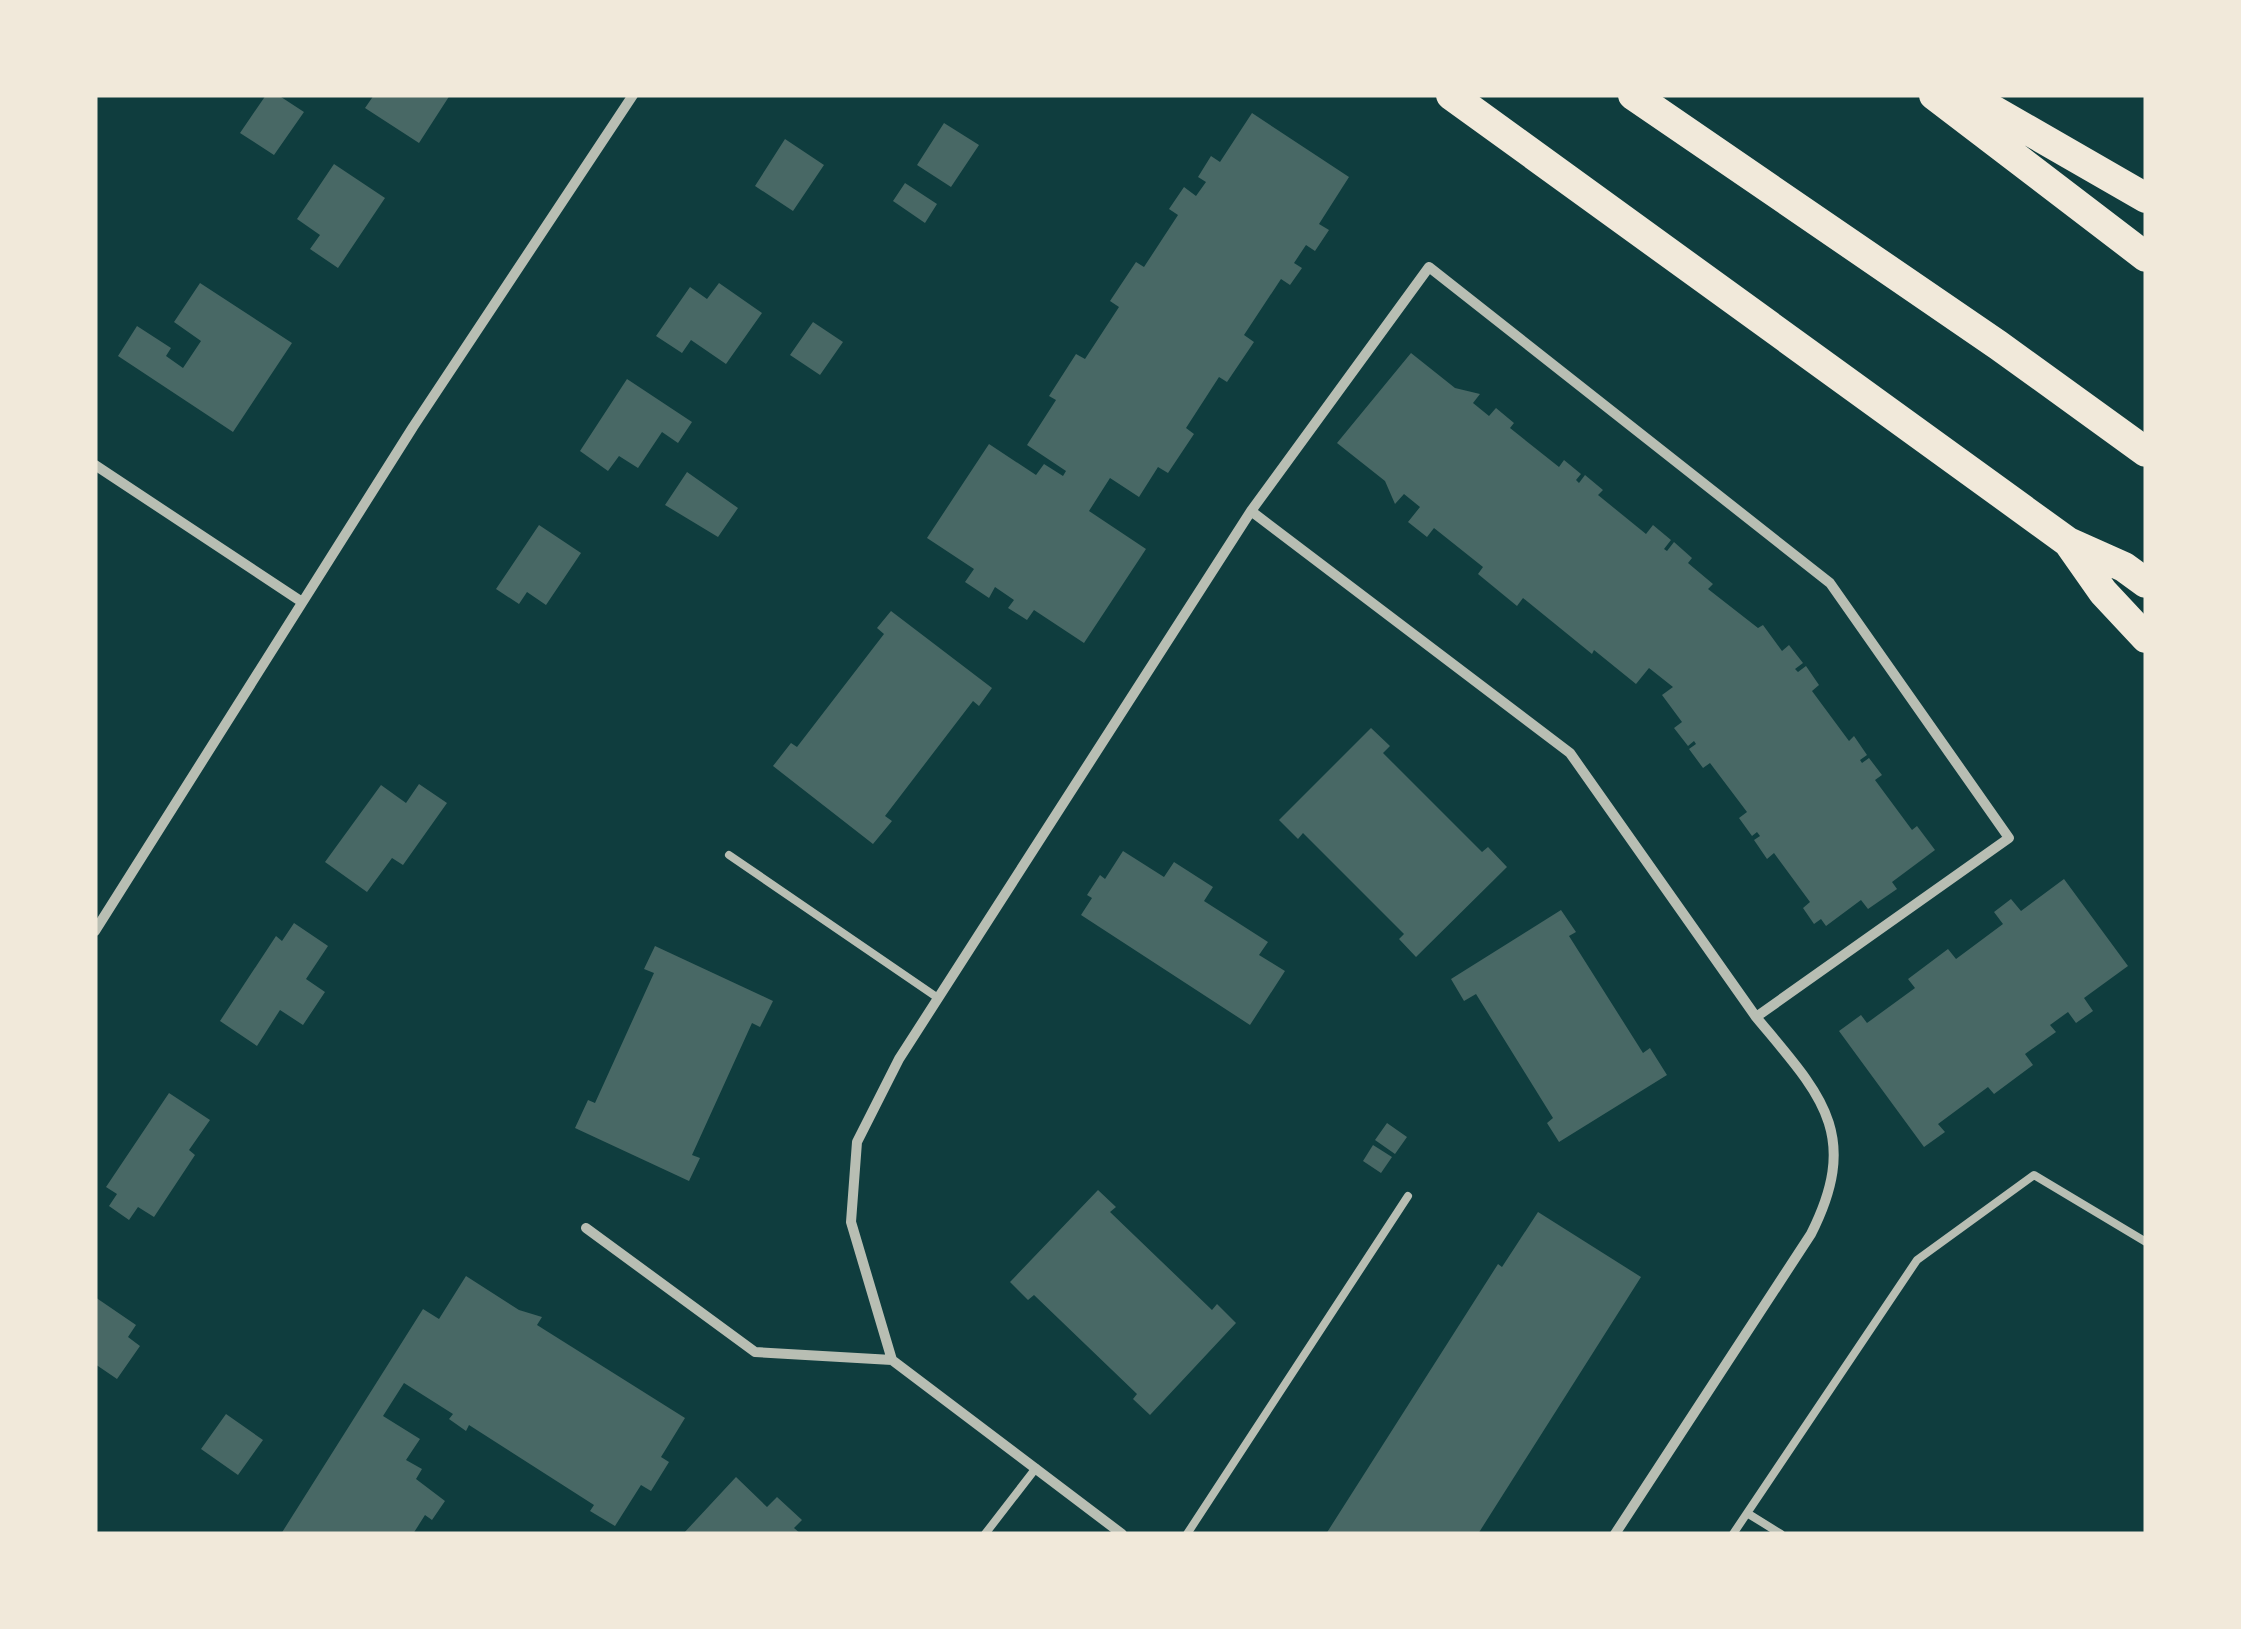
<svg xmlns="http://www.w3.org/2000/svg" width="2241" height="1629" font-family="Raleway,sans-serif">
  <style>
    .building { fill: #486865 }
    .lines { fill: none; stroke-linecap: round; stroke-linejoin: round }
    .service { stroke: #b8beb3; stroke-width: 8 }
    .minor { stroke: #b8beb3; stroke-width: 10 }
    .motorway { stroke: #f1e9da; stroke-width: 30 }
  </style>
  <rect width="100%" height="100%" fill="#0f3d3e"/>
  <path class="building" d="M266,95H278L304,112L274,155L240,133Z
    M374,95H450L419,143L365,108Z
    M1252,113L1349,177L1319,224L1329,230L1315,251L1306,245L1294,263L1302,268L1290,285L1281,279L1244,335L1254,342L1227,382L1219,377L1186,428L1194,434L1168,473L1158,467L1139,497L1110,478L1089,511L1146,549L1084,643L1034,610L1027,620L1008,608L1014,600L995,587L989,598L965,582L974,569L927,538L989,444L1036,475L1044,464L1063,476L1066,471L1027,445L1056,400L1049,396L1076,354L1085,359L1119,307L1110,301L1136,262L1144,267L1178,215L1169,209L1184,187L1196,196L1206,182L1198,177L1211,156L1220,162Z
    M944,123L979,145L951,187L917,165Z
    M785,139L824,165L793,211L755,186Z
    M334,164L385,198L338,268L310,249L320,235L297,219Z
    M905,183L937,204L925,223L893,201Z
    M200,283L292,343L233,432L118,356L137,326L171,348L166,356L183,368L201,341L174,322Z
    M719,283L762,313L726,364L691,340L682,353L656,336L690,287L707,299Z
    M813,322L843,342L820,375L790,355Z
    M1411,353L1455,388L1480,394L1473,403L1489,416L1496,408L1514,423L1510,428L1559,467L1564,460L1581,474L1576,480L1579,483L1585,475L1603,490L1598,495L1646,534L1653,525L1671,540L1664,549L1667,551L1674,542L1692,558L1688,563L1713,584L1708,589L1758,628L1763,625L1782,651L1789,645L1803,663L1795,669L1798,672L1806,666L1819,685L1812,691L1849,741L1854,736L1867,755L1860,760L1862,763L1869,758L1882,775L1875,780L1912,830L1917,826L1935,850L1892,882L1897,889L1868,909L1861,900L1826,926L1821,919L1814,924L1803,908L1810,902L1774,853L1767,859L1754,840L1760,836L1757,832L1752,836L1739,818L1747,812L1710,763L1703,768L1689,749L1696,744L1694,741L1688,746L1674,728L1682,722L1662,695L1673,687L1649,668L1636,684L1594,650L1592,654L1523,598L1517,606L1478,574L1483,567L1434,528L1427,537L1408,522L1420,507L1404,494L1395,504L1385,481L1337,443Z
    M627,379L692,422L678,443L662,432L638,468L619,456L608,471L580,451Z
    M687,472L738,508L718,537L665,505Z
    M539,525L581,553L546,605L527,592L519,604L496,589Z
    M891,611L992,688L979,706L973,701L885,816L892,821L873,844L773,766L791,743L797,747L884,634L877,628Z
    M1371,728L1390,746L1383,753L1482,852L1488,847L1507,867L1416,957L1399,939L1404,934L1303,833L1298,839L1279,820Z
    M419,784L447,803L403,865L392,858L367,892L325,862L381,785L406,803Z
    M1123,851L1164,877L1174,862L1213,887L1204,901L1268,942L1259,955L1285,971L1250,1025L1081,915L1092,898L1087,895L1100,875L1105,879Z
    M2064,879L2128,966L2084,998L2093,1011L2076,1023L2068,1012L2050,1025L2056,1032L2025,1054L2033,1065L1994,1094L1988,1087L1938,1124L1945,1132L1924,1147L1839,1031L1861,1015L1867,1023L1915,988L1908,979L1948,949L1956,959L2003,924L1994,912L2011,899L2021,911Z
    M1561,910L1576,932L1569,936L1643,1053L1650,1048L1667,1075L1559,1142L1547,1123L1553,1118L1476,994L1464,1001L1451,979Z
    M294,923L328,946L306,979L325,992L303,1025L280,1010L257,1046L220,1021L276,936L282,941Z
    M655,946L773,1001L760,1027L752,1023L692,1155L700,1158L689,1181L575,1128L588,1100L595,1103L654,973L644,969Z
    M169,1093L210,1120L189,1150L195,1155L154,1217L138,1207L129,1220L109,1206L117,1194L106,1187Z
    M1387,1123L1407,1137L1395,1154L1375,1140Z
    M1373,1145L1392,1157L1381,1173L1363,1161Z
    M1098,1190L1116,1207L1110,1212L1212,1310L1217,1304L1236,1323L1150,1415L1133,1399L1137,1394L1034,1295L1028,1300L1010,1282Z
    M1538,1212L1641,1277L1478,1534H1326L1498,1264L1502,1267Z
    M466,1276L519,1310L542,1317L537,1325L685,1418L661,1457L669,1462L651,1491L641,1485L615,1526L590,1511L594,1505L469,1425L466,1431L449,1419L453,1414L404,1383L383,1416L420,1439L406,1460L422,1469L416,1479L445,1501L432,1520L425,1515L413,1534H281L423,1309L439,1319Z
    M95,1297L136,1325L128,1337L140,1346L117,1379L95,1364Z
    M226,1414L263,1440L238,1475L201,1449Z
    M736,1477L767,1507L777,1497L802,1520L794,1528L801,1534H683Z"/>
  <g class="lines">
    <path class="service" d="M729,855L938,998
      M1747,1513L1781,1534
      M985,1534L1036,1468
      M1187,1534L1408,1196
      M1733,1534L1917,1260L2034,1175L2146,1242"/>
    <path class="minor" d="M95,465L302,602
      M95,931L413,427L633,95
      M586,1228L755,1352L892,1360
      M1122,1534L892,1360L851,1222L857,1142L899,1059L1251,511L1429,267L1830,583L2009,838L1756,1017L1570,753L1251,511
      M1615,1534L1811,1234C1862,1133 1820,1094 1756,1017"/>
    <path class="motorway" d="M1451,95L2068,542L2124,567L2146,583
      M1633,95L1998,345L2146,452
      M1934,95L2146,257
      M1967,95L2146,198
      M2070,545L2103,592L2146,638"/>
  </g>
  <rect width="2241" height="1629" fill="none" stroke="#f1e9da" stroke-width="195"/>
</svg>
